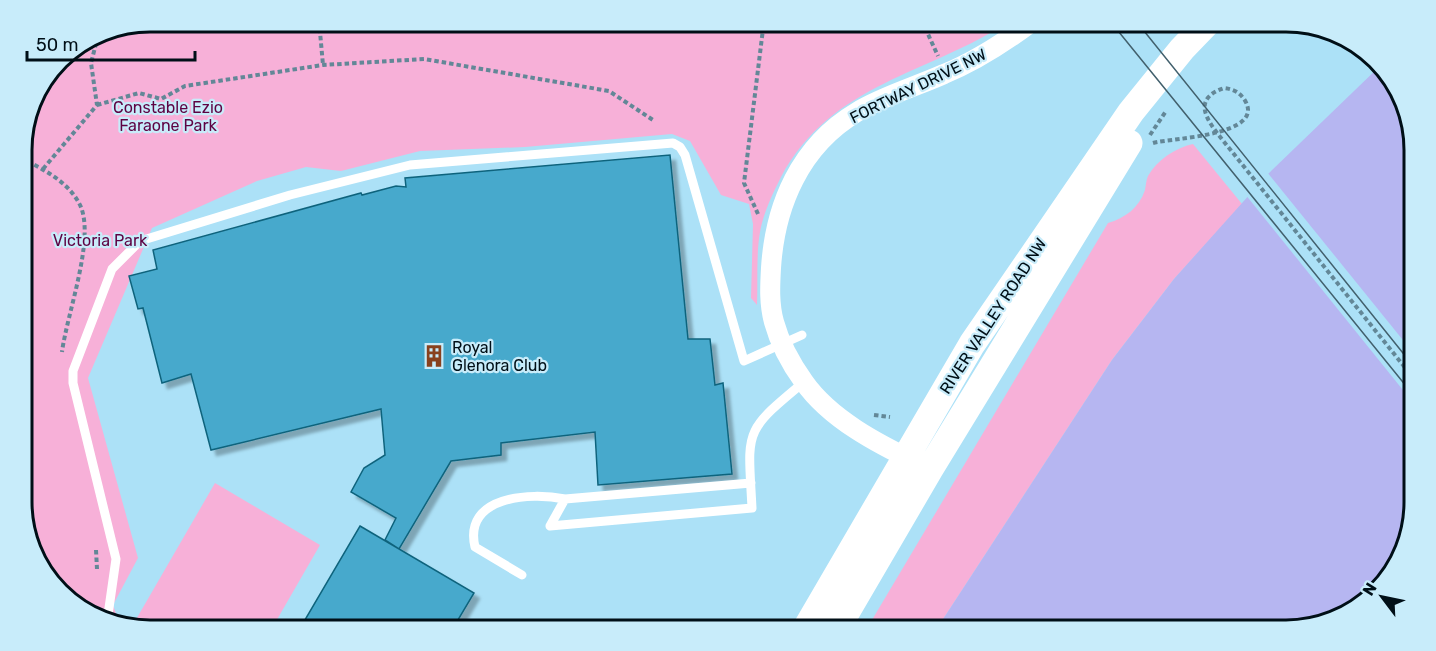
<svg xmlns="http://www.w3.org/2000/svg" width="1436" height="651" font-family="Rubik,sans-serif">
  <style>
    .green { fill: #f7b0d8 }
    .water { fill: #b6b6f1 }
    .pier { fill: #ace1f7 }
    .building { fill: #47a9cc; stroke: #11647d; stroke-width: 1.5; filter: url(#shadow) }
    .lines { fill: none; stroke-linecap: round; stroke-linejoin: round }
    .path { stroke: #638797; stroke-width: 4; stroke-dasharray: 4.5 3; stroke-linecap: butt }
    .lane { stroke: #fff; stroke-width: 9 }
    .street { stroke: #fff; stroke-width: 20 }
    .secondary { stroke: #fff; stroke-width: 27 }
    .tram { stroke: #42606d; stroke-width: 1.5 }
    .labels { text-anchor: middle; dominant-baseline: central; stroke-width: 4.5; stroke-linejoin: round; paint-order: stroke }
    .street-label { font-size: 16px; fill: #000f17; stroke: #c8ecfa }
    .park-label { font-size: 16px; fill: #5e0343; stroke: #c8ecfa }
    .poi-label { font-size: 16px; fill: #000f17; stroke: #c8ecfa; text-anchor: start }
    .rim { fill: none; stroke: #000f17; stroke-width: 3 }
  </style>
  <defs>
    <filter id="shadow"><feDropShadow dx="5.5" dy="5.5" stdDeviation="1.5" flood-color="#0004"/></filter>
  </defs>
  <rect width="100%" height="100%" fill="#ace1f7"/>
  <path class="green" d="M149,21H1010C928,75 832,82 781,177C773,193 763,214 760,232C756,255 758,281 757,305L751,298L753,224L749,204L721,195L690,141L672,134L525,147L420,151L341,171L306,167L257,181L152,228L88,378L138,558L113,605L119,622L123,625L100,620L47,580L22,519L21,140L34,92L64,53L100,31Z
    M1193,144L1242,204L1174,279L1112,360L936,630H866L1108,223C1125,218 1139,208 1145,190C1146,185 1146,180 1148,176C1157,160 1175,148 1193,144Z
    M215,483L320,545L271,630L144,629L134,623Z"/>
  <path class="water" d="M1381,65L1388,71L1414,132L1415,502L1405,551L1358,608L1295,630H936L1112,360L1174,279L1268,174Z"/>
  <path class="pier" d="M1267,172L1415,355V405L1245,194Z"/>
  <path class="building" d="M670,155L688,339H710L715,385L723,383L732,474L598,485L595,432L501,443V455L451,461L399,549L385,540L396,518L351,492L364,468L385,455L381,409L211,450L191,374L162,383L143,308L138,309L129,276L157,269L153,250L361,193L362,195L396,186L406,187L405,178Z
    M360,526L474,593L452,630H299Z"/>
  <g class="lines">
    <path class="path" d="M319,21L323,65
      M618,21L672,26L681,21
      M922,21L938,56
      M681,23L689,21
      M97,105L139,93L161,99L185,86L323,65L424,59L609,91L653,120
      M1150,135L1166,111
      M1153,143C1170,138 1269,136 1244,99C1239,92 1233,89 1224,88C1192,99 1206,119 1221,138L1415,380
      M21,158C43,169 67,181 79,203C97,235 67,313 62,352
      M43,169L97,105L91,63L99,32
      M758,214L744,183L764,21
      M874,415L890,417
      M96,550L97,569"/>
    <path class="lane" d="M550,526L752,508C748,430 742,433 804,382
      M550,526L565,499
      M522,575L475,547C463,496 530,492 565,499L751,483
      M107,622L116,559L73,383V371L112,269L140,241L290,195L410,165L673,143L680,147L685,155L744,361L802,335"/>
    <path class="street" d="M918,463C878,444 830,419 804,382C791,364 780,344 774,322C769,304 770,286 771,268C775,205 800,146 857,112C883,96 915,87 944,74C976,61 1005,42 1033,21"/>
    <path class="secondary" d="M805,630L972,344L1131,112L1182,49L1209,21
      M836,630L930,469L1129,143"/>
    <path class="tram" d="M1110,21L1415,397
      M1136,21L1415,368"/>
  </g>
  <defs>
    <g id="building-bare" transform="scale(1.8)"><path d="M-4-6H4V6H1V3H-1V6H-4ZM-2.5-4.3h1.7v1.8h-1.7ZM.8-4.3h1.7v1.8H.8ZM-2.5-1h1.7V.8h-1.7ZM.8-1h1.7V.8H.8Z" fill="#88411e" stroke="#c8ecfa" stroke-width="2.5" paint-order="stroke"/></g>
  </defs>
  <g fill-rule="evenodd">
    <use href="#building-bare" x="434" y="356"/>
  </g>
  <g class="labels">
    <g class="street-label">
      <text transform="translate(918 86) rotate(-26)">FORTWAY DRIVE NW</text>
      <text transform="translate(993 316) rotate(-57)">RIVER VALLEY ROAD NW</text>
    </g>
    <g class="park-label">
      <text x="168" y="107">Constable Ezio<tspan x="168" dy="18">Faraone Park</tspan></text>
      <text x="100" y="240">Victoria Park</text>
    </g>
    <g class="poi-label">
      <text x="452" y="347">Royal<tspan x="452" dy="18">Glenora Club</tspan></text>
    </g>
  </g>
  <path d="M0 0H1436V651H0ZM150 32H1286A118 118 0 0 1 1404 150V502A118 118 0 0 1 1286 620H150A118 118 0 0 1 32 502V150A118 118 0 0 1 150 32Z" fill="#c8ecfa" fill-rule="evenodd"/>
  <path class="rim" d="M150 32H1286A118 118 0 0 1 1404 150V502A118 118 0 0 1 1286 620H150A118 118 0 0 1 32 502V150A118 118 0 0 1 150 32Z"/>
  <g transform="translate(1382 597) rotate(302)" stroke="#c8ecfa" stroke-width="4.5" paint-order="stroke">
  <path d="M0-4.5L10 22L0 15L-10 22Z" fill="#000f17"/>
  <text y="-9" font-size="16" font-weight="bold" text-anchor="middle" fill="#000f17">N</text>
  </g>
  <path d="M27 51v9h168v-9" fill="none" stroke="#000f17" stroke-width="3"/>
  <text x="36" y="51" font-size="18" fill="#000f17" stroke="#c8ecfa" stroke-width="4.5" paint-order="stroke">50 m</text>
</svg>
